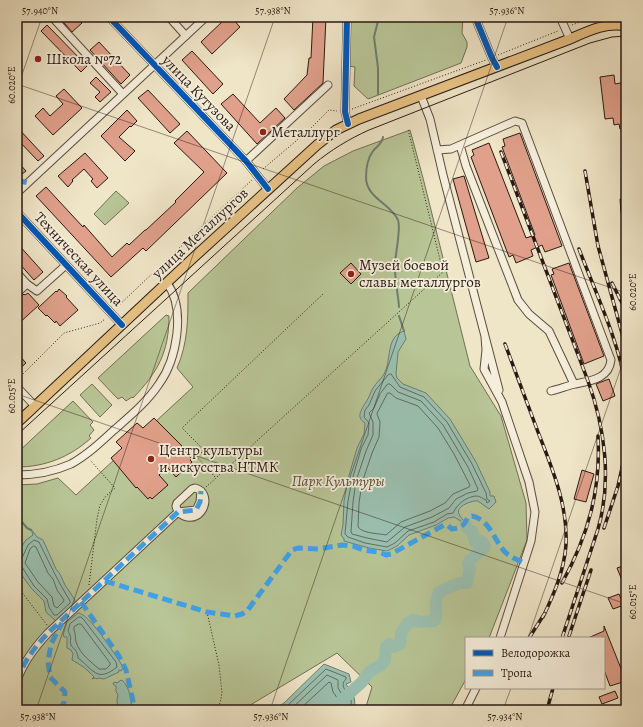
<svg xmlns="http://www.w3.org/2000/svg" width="643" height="727" font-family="Alegreya,serif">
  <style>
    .green { fill: #b8c596; stroke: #706f54 }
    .water { fill: #9bc0b0; stroke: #6d7d71 }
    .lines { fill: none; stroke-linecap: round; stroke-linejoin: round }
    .shore { stroke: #626c61; stroke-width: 1 }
    .stream { stroke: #6d7d71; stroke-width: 2 }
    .river { stroke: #9bc0b0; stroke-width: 12 }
    .building { fill: #e0a08b; stroke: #291912 }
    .minor-casing { stroke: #5a4c3f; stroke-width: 9 }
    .major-casing { stroke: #291912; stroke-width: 11 }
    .path { stroke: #291912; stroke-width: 1; stroke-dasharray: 1 2; stroke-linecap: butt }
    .minor { stroke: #f5eedb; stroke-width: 7 }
    .major { stroke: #e8c284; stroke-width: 9 }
    .tram { stroke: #291912; stroke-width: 1 }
    .rail-casing { stroke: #291912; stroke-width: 3.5 }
    .rail { stroke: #f5eedb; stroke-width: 2; stroke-dasharray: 6; stroke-linecap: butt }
    .quiet { stroke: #3ea2ea; stroke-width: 5; stroke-dasharray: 10 5; stroke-linecap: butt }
    .cycleway-casing { stroke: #f5eedb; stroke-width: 8 }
    .cycleway { stroke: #0057b8; stroke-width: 6 }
    .ticks { fill: none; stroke: #291912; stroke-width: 1; stroke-opacity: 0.45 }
    .poi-dot { fill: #8f2418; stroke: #f5eedb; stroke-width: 1.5 }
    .labels { text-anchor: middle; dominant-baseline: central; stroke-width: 3.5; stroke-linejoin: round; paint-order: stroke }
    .poi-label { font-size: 15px; fill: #291912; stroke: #f5eedb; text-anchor: start }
    .street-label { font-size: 15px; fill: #291912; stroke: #f5eedb }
    .park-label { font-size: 15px; font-style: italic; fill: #544d3a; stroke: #f5eedb }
    .neatline { fill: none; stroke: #291912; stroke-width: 1.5 }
    .ticks-label { font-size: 10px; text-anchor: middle; fill: #291912 }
  </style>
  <rect width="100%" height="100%" fill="#efe5c7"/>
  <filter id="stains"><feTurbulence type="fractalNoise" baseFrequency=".005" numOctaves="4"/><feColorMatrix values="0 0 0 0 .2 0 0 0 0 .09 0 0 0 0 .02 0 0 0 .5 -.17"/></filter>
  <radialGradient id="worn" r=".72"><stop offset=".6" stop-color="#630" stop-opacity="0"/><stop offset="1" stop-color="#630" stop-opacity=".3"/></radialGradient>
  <path class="green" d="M350,17H463L462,33L467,42V47L461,63L368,99L354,86L355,67L348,66Z
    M410,130L423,178L470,366L501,416L526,503L527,540L489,638H466V679L449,710H365L372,687L337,653L242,710H17V485L37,484L58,478L76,495L193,387L177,368C188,343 188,319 188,293L297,188L324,166L353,151Z
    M116,191L129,203L105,225L94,214Z
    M166,315L169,316C169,352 158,372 133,398L132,397L126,401L122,397L118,399L98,378Z
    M92,384L112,405L100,417L80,395Z
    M73,401L93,422L90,425L94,430L89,436L91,438C70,457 45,467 17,467V453Z"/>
  <path class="water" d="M404,331L406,339L398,352L396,374L397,378L403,384L426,393L450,419L476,462L490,492V496H494L496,502L489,509L478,501C473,500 455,506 459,514C460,517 463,519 464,523L454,517L448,518L436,525L409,535L397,546L387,551L369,548L344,541V539L341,535L343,525L344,501L348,479L357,448L364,434L365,423C355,417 362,409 366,402C369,398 370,393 373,388C376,383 381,379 384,374C392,360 385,337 404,331Z
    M31,529L37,537L43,540L56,569L60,574L65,585L75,600L74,605L56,621L46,612L44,601L31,588L21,574L17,563L22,546L26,540L33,535Z
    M78,613C89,613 115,655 122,665L123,668L121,671L119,670V672L104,679L98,678L97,679L95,678L92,679L94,677C88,670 80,664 72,660L73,654L71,650L67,648V637H64L63,635L67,622Z
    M324,664L349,674L351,682L346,684C354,694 356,698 354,710H272L284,703Z
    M121,680L123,681C130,688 131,700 132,710H118L117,700L118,694L116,692V686L113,684L114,682L117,683Z"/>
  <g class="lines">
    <path class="shore" d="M391,374L400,387L424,397L447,422L472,464L486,493L487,499L490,501L487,503L486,500C483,499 480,496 477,496C467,496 457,504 453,513L447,514L434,522L408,531L395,543L387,547L365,543L348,537L345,534L348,501L352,480L361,449L368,435L369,423L364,417L365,410L369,405L375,391L388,375Z
      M388,384H390L398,392L421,401L443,425L468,467L478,489L477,491L468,493L456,499L449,508L432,517L405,527L387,542L367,538L352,534L351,532L353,502L356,481L366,451L373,435V422L369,413L374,408L380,394Z
      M388,393H390L396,398L418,406L438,428L454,454L470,485L469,487L453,494L445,503L430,511L401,522L386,535C377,533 364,534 358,527L359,503L362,483L372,453L379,437L380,422L377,414Z
      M34,546L36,547L48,573L53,579L57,590L64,600L63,602L57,608L54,606L52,597L38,582L25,563L30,549Z
      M17,560L22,558L28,545L34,540L39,542C49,562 58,582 70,601V603L57,615H54L49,607L47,599L34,586L22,567L17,565
      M79,617H81L84,620L116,662L117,667C97,683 94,670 78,658C77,649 74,650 71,645C69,640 73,639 68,631L70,624Z
      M79,624H81L110,663V665L106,669H99C90,661 80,654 76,642C75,638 76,635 74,630V627Z
      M280,710L287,706L326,669L346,677V679C338,687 349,692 351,700C352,703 350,707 350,710
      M290,710L327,675L338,680V688L346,701L345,710
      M299,710L329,682L331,683L333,692L340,702L339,710"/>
    <path class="stream" d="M378,94V68L374,37L379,17
      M383,137C382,144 377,146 373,151C368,158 366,169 366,177C366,198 390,203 398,220C401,228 396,252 395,262C394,277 398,292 399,307
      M399,316L404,331
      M17,519L22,522L27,528L31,530"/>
    <path class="river" d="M331,710L362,682L369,672L381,665L385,660L386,647L389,644L394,647L400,644L401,633L408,623L413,620L420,622L434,621L436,618V602L439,592L459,583H467L470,569L468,564L469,561L484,548L485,545L481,541L475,542L472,531L467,528L466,525"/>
  </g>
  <path class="building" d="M59,17H76L82,23L72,32Z
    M227,17H231L240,27L212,54L201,42Z
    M313,17H326L323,83L294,110L284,99L307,75L309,58H311Z
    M47,25L87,66L81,72L41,31Z
    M99,42L130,75L121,84L90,50Z
    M192,51L223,84L213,94L182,60Z
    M614,75L615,84L626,82V129H620L619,124L614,125L613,118L605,119L600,77Z
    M96,77L111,92L100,102L95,97L100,92L90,83Z
    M64,89L82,108L53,135L35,116L43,108L50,116L63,104L56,96Z
    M148,90L180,124L170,133L138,98Z
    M233,94L260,123L276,108L285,118L257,144L221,104Z
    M127,110L137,121L131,127L130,126L119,137L135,151L125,161L101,136Z
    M17,127L44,156L38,161L17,139Z
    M187,131L227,173L146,251L143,248L111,277L36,196L46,187L83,227L84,225L112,257L127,243L129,245L145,230H146L176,202L175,201L204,172L174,143Z
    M520,133L562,246L545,252L542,245L531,250L533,256L516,263L513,255L509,257L471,157L474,155L472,150L489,143L526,238L535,235L502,147L505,146L503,139Z
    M85,153L108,178L97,188L91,181L93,179L84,169L72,180L73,181L68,187L58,176Z
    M17,161L26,171L17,178Z
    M464,176L489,258L476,262L453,179Z
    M620,199H626V212L621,213Z
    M17,243L43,272L34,280L17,261Z
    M351,263L361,274L351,284L340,273Z
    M569,263L604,356L584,364L551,275L554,274L552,269Z
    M59,289L67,296L66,297L78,310L60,326L56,321L55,323L47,315L46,316L38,308L56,291L57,292Z
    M28,293L39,305L17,325V303L20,300L19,299L24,294L25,295Z
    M17,353L26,363L17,371Z
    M609,379L615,396L603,401L596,384Z
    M154,418L182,446H181L192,459L190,460L192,462L176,477L167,467L159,475L168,485L152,499L150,497L148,499L137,487L136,488L111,458L122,448L116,442L137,423L143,428Z
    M582,470L594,474L586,502L574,499Z
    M626,565V590L617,568Z
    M619,594L624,605L613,609L608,598Z
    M604,626L626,681L610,686L604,670V638H588L604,631Z
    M615,691L618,698L602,704L599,697Z"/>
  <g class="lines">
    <g class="minor-casing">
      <path id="minor" d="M52,17L123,94
        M109,17L246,161L268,189
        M169,17L186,36
        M347,17L345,112L348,124
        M475,17L492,58L497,67
        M560,17L570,39
        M421,96L430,119L443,175L499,390
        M460,145L466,166L518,300L529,314L549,331L574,384
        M437,150L451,149L515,121L522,123L611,360C609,379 590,381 575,384C567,386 559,389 551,391
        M246,161L328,85
        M17,193L206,17
        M17,212L122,325
        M17,273L27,284L17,293
        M27,284L37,291L66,265
        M485,337L486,350L484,369L502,402L529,482L535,512L531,541L500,638
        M17,387L35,406
        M17,475C34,475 55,471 71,464C87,455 100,443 114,430C130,416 147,402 159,384C177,359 186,309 167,283
        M195,488C214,493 203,524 184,516C179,514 177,511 176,506L177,503L192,489Z
        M17,681C23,662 35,647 48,633L178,512L196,510L200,502L201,491
        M465,710L476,688"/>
    </g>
    <g class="major-casing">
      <path id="major" d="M17,423L192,259L317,145L336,130L359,119L570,39C588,31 606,22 626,26"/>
    </g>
    <path class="path" d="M572,25L593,17
      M498,55L558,31
      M352,109L486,60
      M263,169L309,130L329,110L337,111
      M116,308L212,217L252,180
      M17,380L64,333L100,323L105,319
      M215,477L197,457L204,450L182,428L323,294
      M206,487L443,272L408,129
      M89,585L97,519L100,505L106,496L115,488L90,460
      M17,586L47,625
      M207,612L219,665L222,693L220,703L216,710"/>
    <use href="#minor" class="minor"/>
    <use href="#major" class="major"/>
    <path class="tram" d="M17,435L314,164C331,150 349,139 369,130L590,43L612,37L626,36"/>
    <g class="rail-casing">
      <path id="rail" d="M501,152L588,381C605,428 612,481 598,529L562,638
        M585,171L598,246L626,348
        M579,249C596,294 618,339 626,387
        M612,283L626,311
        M505,344C516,373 527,402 538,432C552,468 568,505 566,545C564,571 554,594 543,617
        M604,528L618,486L626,450
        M562,583C588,536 601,490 598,436
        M569,636L591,570
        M529,638L545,613
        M547,710L553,688"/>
    </g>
    <use href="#rail" class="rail"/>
    <path class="quiet" d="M17,180L28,183
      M105,581L207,612L235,616L242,614L247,611L292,550L298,548L318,549L342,545L353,546L363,550L379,552L386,555L391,554L444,525H447L452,529C462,528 464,525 468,517L472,516C490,520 494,540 505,552C510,557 518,560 524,563
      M81,602L119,656L126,670L135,710
      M17,681C23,662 35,647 48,633L178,512L196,510L200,502L201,491
      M60,710L64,702L65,692L50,677L48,662L51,644L62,623"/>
    <g class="cycleway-casing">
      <path id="cycleway" d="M109,17L246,161L268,189
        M347,17L345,112L348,124
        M475,17L492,58L497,67
        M17,212L122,325"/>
    </g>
    <use href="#cycleway" class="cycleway"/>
  </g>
  <path class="ticks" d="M17,84L626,293M17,89L42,17M17,394L626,604M528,638L626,353M17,704L34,710M36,710L275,17M270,710L508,17M503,710L511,688"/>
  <g class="poi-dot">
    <circle cx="38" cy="59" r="4"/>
    <circle cx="263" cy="132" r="4"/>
    <circle cx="351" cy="274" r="4"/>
    <circle cx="151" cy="459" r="4"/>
  </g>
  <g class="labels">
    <g class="poi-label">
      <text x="46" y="59">Школа №72</text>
      <text x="271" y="132">Металлург</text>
      <text x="359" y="265">Музей боевой<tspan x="359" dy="17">славы металлургов</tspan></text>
      <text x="159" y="450">Центр культуры<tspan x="159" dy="17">и искусства НТМК</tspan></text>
    </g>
    <g class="street-label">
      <text transform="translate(199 93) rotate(46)">улица Кутузова</text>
      <text transform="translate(200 233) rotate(-43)">улица Металлургов</text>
      <text transform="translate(79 259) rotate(47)">Техническая улица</text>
    </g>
    <g class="park-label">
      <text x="338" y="481">Парк Культуры</text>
    </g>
  </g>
  <rect width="643" height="727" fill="none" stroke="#efe5c7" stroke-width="44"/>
  <rect x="465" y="637" width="140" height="52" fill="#f5eedb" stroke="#a3998b"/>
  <rect x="473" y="650" width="20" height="6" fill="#0057b8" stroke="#a3998b"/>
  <text x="501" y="657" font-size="12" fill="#291912">Велодорожка</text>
  <rect x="473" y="670" width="20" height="6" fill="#3ea2ea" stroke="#a3998b"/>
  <text x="501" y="677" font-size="12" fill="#291912">Тропа</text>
  <rect x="22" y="22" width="599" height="683" class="neatline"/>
  <g class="ticks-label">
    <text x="40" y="14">57.940°N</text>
    <text x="273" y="14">57.938°N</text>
    <text x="507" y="14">57.936°N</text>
    <text transform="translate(11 85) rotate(-90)" y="4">60.020°E</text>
    <text transform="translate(632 292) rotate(-90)" y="4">60.020°E</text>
    <text transform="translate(11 396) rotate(-90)" y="4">60.015°E</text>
    <text transform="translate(632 602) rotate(-90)" y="4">60.015°E</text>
    <text x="38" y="720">57.938°N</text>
    <text x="271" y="720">57.936°N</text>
    <text x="505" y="720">57.934°N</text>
  </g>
  <rect width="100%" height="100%" filter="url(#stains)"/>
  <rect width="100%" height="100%" fill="url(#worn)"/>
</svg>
